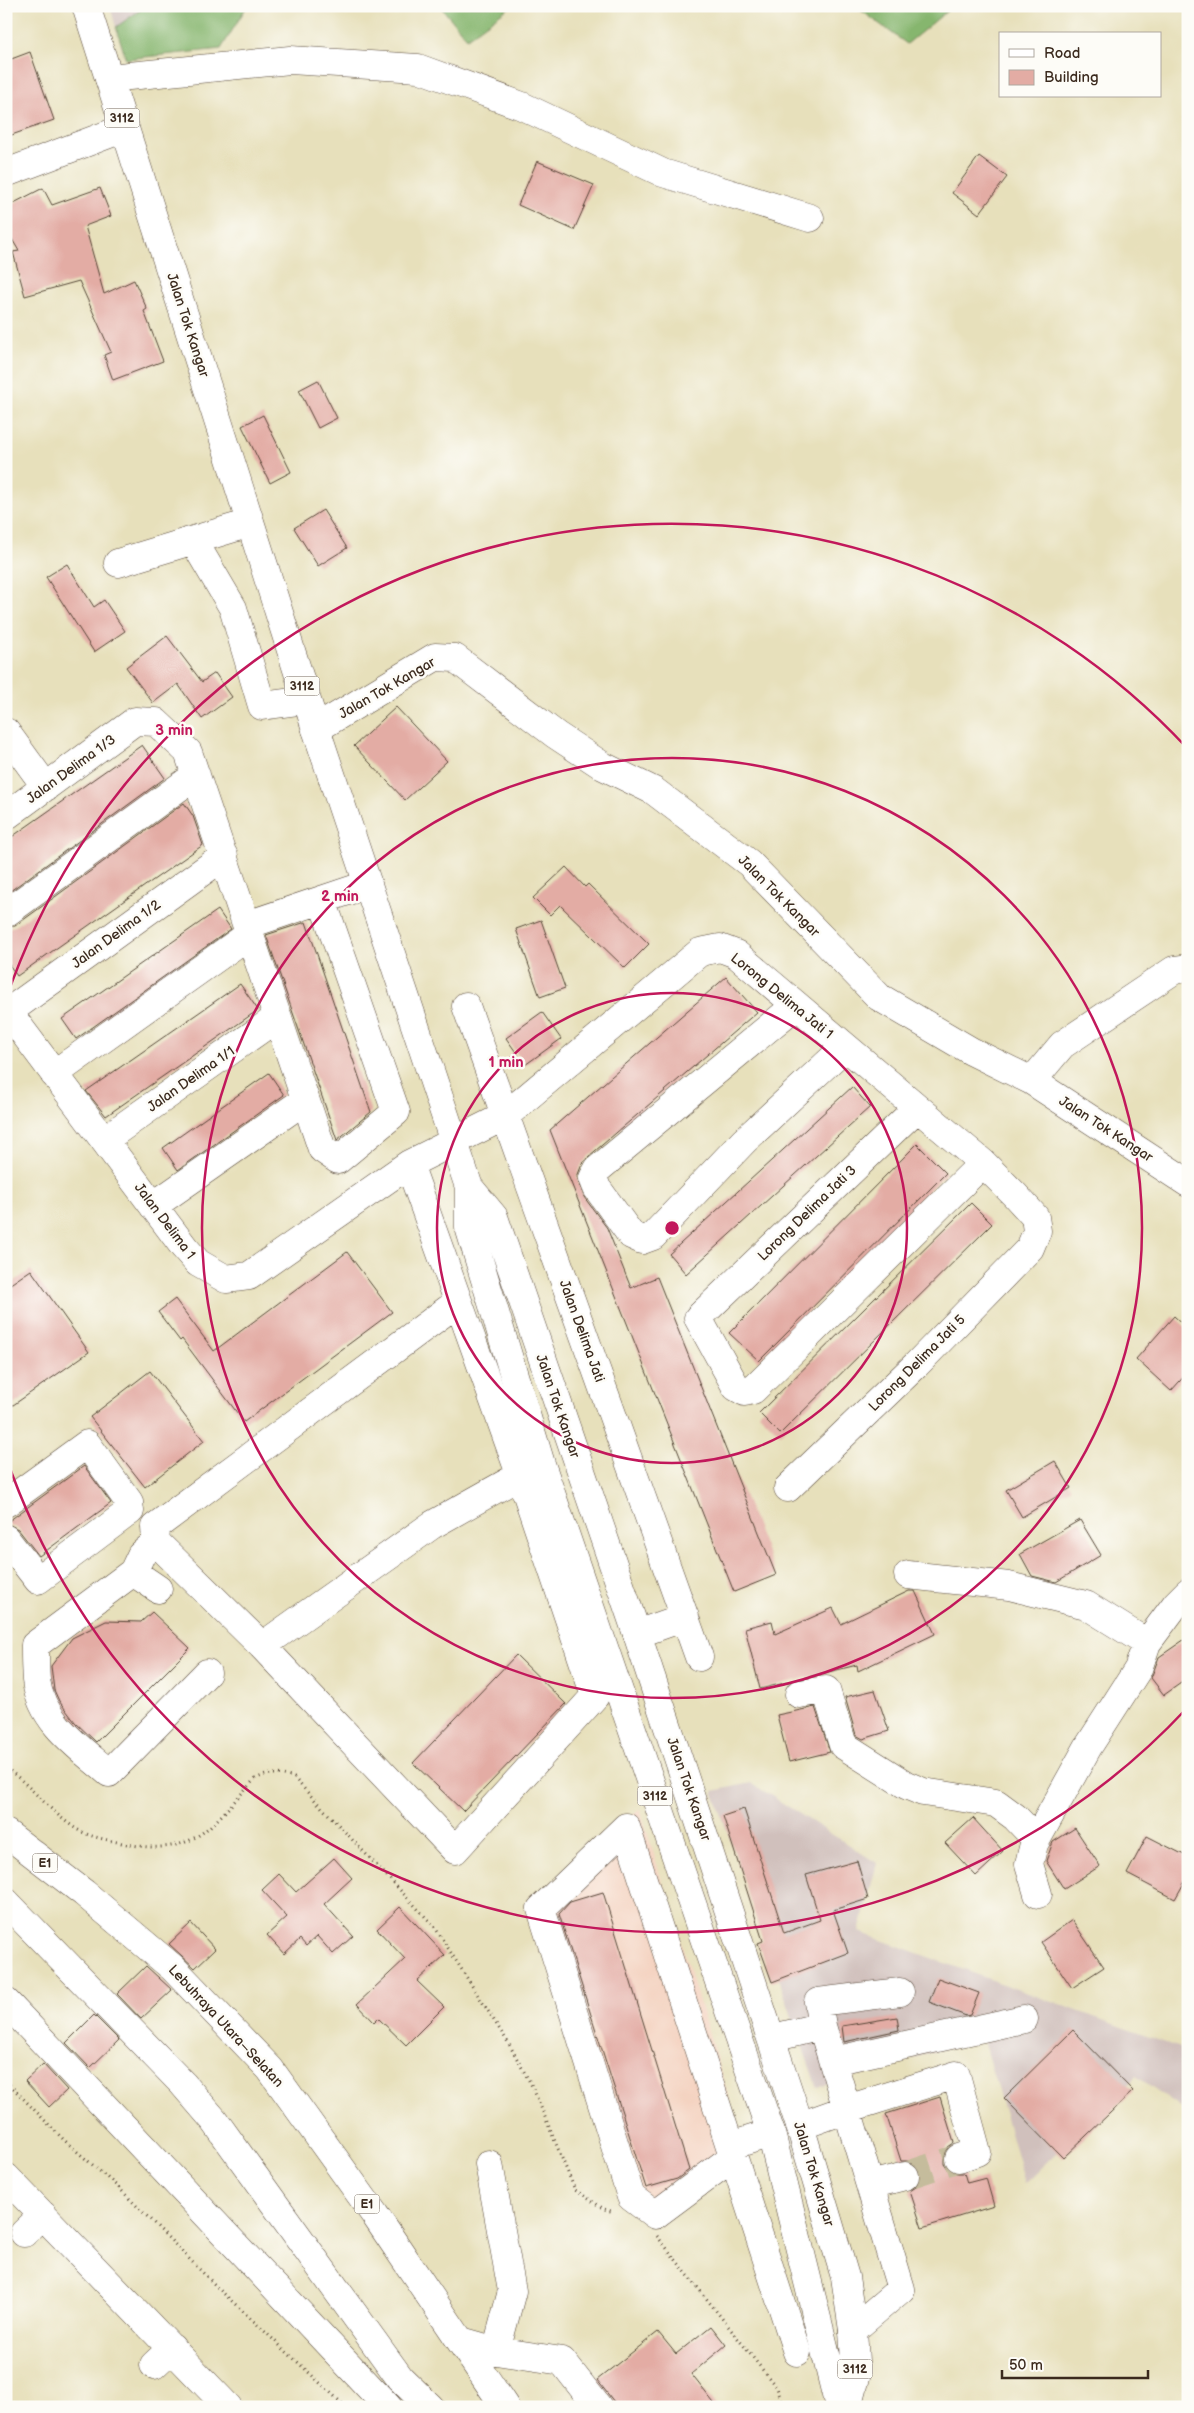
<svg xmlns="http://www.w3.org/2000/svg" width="1194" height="2413" font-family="'Balsamiq Sans',sans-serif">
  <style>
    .built { fill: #f4d3c1 }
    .industrial { fill: #d0c0bc }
    .forest { fill: #86b66e; stroke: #607046 }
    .building { fill: #e3aca4 }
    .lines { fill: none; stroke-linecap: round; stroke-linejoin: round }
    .minor-tunnel { stroke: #c5bc9c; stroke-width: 28; stroke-dasharray: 28 14; stroke-linecap: butt }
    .minor-casing { stroke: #554536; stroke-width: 29 }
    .major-casing { stroke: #554536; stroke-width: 29 }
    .highway-casing { stroke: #554536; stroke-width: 29 }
    .path { stroke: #554536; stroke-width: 3; stroke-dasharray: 1 4; stroke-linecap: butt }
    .minor { stroke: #fff; stroke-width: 28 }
    .major { stroke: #fff; stroke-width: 28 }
    .highway { stroke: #fff; stroke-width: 28 }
    .ring { fill: none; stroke: #c2185b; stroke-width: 2.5 }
    .labels { text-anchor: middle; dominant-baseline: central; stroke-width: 5; stroke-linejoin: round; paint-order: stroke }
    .shield { fill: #fdfcf7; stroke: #75695f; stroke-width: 1 }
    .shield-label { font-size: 12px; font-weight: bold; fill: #3b2a1e }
    .street-label { font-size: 14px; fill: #3b2a1e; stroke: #fdfcf7 }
    .centre { fill: #c2185b; stroke: #fdfcf7; stroke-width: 2.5 }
    .ring-label { font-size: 15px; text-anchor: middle; font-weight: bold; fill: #c2185b; stroke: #fdfcf7; stroke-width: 5; stroke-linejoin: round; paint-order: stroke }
  </style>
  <rect width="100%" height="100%" fill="#fdfcf7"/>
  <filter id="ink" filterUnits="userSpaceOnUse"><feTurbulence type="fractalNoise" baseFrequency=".02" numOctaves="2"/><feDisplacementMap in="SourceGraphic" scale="10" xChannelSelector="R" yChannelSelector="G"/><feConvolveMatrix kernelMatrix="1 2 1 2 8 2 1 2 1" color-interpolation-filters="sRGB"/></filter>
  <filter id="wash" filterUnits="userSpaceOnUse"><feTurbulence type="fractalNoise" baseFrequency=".0096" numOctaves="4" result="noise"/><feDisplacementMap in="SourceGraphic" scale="20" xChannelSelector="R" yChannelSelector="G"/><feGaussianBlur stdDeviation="1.12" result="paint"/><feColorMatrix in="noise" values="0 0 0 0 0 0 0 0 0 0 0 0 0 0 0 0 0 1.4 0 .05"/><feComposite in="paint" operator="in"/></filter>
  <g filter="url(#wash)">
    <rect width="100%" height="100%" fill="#e7e0bb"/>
    <path class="built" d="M640,1809L747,2158L654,2223L528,1910Z"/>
    <path class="industrial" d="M110,6H146L116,27Z
      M751,1783L877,1863L859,1932L1188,2051V2112L1136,2076L1025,2183L982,2037L817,2088L713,1791Z"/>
    <path class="forest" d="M146,6H247L221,49L126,59L116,27Z
      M440,6H511L467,38Z
      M855,6H953L907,44Z"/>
    <g id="blocks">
      <path class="building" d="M30,52L54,120L6,137V61Z
        M979,156L1007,177L979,214L952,193Z
        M537,161L594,185L574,230L518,205Z
        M43,188L52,205L100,188L111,216L85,226L104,294L134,280L147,309L144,311L163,361L113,380L104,355L111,352L79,281L25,296L13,252L19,251L6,229V207Z
        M318,380L337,418L318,428L299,390Z
        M263,415L291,472L270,483L242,426Z
        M323,510L347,548L318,566L294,528Z
        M67,564L94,607L104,600L125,631L94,652L46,577Z
        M167,636L202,682L215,673L232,697L202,719L178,684L153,703L126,667Z
        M396,707L447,761L405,800L354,746Z
        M142,745L165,778L6,894V841Z
        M184,803L193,816L203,845L17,976L6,960V928L15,926Z
        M566,867L585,887L588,884L649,944L625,968L560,905L550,915L533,898Z
        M218,910L231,929L76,1039L62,1019Z
        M541,920L565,988L540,997L516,929Z
        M306,922L371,1112L337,1140L266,935Z
        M726,977L757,1012L588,1157L582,1164L577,1177L584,1197L607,1228L631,1288L657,1277L776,1575L734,1592L550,1130Z
        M240,984L258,1010L106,1116L86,1091Z
        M542,1012L561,1039L525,1065L506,1038Z
        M269,1073L284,1095L178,1170L163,1148Z
        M852,1087L870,1107L686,1274L669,1254Z
        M917,1144L946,1173L759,1361L729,1333Z
        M971,1203L992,1224L780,1434L759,1413Z
        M347,1252L392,1312L244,1422L182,1339L180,1341L158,1312L175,1299L214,1351Z
        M31,1270L89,1352L6,1410V1287Z
        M1174,1316L1188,1329V1372L1171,1391L1136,1359Z
        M150,1371L204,1441L145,1487L90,1417Z
        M1055,1461L1071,1488L1022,1517L1006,1490Z
        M84,1466L111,1503L39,1556L18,1529L6,1523Z
        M1080,1520L1101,1555L1056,1582L1032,1576L1020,1554Z
        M909,1591H915L935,1634L858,1671L857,1665L760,1689L745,1628L772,1621L775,1634L833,1608L841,1624Z
        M152,1612L190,1648L96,1742L75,1722L59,1701L54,1690L51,1666L72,1638L106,1621L141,1622Z
        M1188,1637V1678L1164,1695L1151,1678L1159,1657Z
        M516,1655L566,1704L463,1811L413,1763Z
        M875,1690L889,1731L863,1739L856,1735L845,1697Z
        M815,1707L830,1752L789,1762L777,1715Z
        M744,1809L784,1933L820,1920L806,1875L857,1861L868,1899L833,1910L848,1953L772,1982L758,1943L763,1941L723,1816Z
        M973,1818L1003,1851L976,1876L945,1843Z
        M1075,1828L1100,1866L1064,1889L1046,1861L1053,1842Z
        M1147,1836L1188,1857V1876L1175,1899L1127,1874Z
        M334,1858L352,1878L324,1904L353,1936L333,1954L317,1936L306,1946L300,1939L284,1954L267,1935L287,1917L262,1890L279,1874L296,1892Z
        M603,1892L689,2170L677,2179L646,2188L559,1914L570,1902Z
        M400,1907L445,1955L417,1981L444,2007L406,2045L378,2018L374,2022L357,2004L405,1959L377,1929Z
        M1072,1920L1104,1967L1072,1988L1041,1942Z
        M191,1923L215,1949L195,1968L169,1944Z
        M146,1966L172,1990L141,2019L117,1994Z
        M938,1978L979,1993L970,2015L966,2016L929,2002Z
        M94,2015L119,2040L90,2068L66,2043Z
        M897,2017L899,2030L844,2042L842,2026Z
        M1073,2030L1133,2091L1063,2158L1004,2098Z
        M43,2064L67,2090L49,2107L25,2081Z
        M940,2097L954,2143L948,2147L944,2154V2163L948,2169L955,2173H964L967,2183L986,2178L994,2206L922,2228L910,2191L916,2187L920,2181V2172L916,2165L910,2161H901L886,2114Z
        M711,2326L726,2345L691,2374L717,2407H618L597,2380L658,2332L676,2354Z"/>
    </g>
  </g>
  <g filter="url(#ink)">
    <use href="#blocks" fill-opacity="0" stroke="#554536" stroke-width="1"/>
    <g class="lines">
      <path class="minor-tunnel" d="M905,2176L959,2158"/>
      <g class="minor-casing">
        <path id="minor" d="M109,78L290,60L418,68L522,106L663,173L810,218
          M6,173L125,128
          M193,540L233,608L262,706L306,700
          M118,563L250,523
          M316,729L435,657L455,658L556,735L603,766L654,791L749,863L879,997L971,1051L1032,1081L1188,1183
          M6,732L46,787
          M6,816L135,721L156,722L188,752L322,1149L338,1160L396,1112L322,900
          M6,913L196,775
          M247,925L366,885
          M466,1006L699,1657
          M795,1006L598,1169L593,1178L597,1188L631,1235L642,1240L653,1236L744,1141L845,1047
          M6,1009L184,1247L198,1263L226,1279L249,1276L409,1164L505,1116L700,952L720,948L736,954L983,1163L1015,1195L1035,1217L1037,1231L1030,1248L916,1365L788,1488
          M8,1012L224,856
          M54,1074L250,934
          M1032,1081L1062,1045L1174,970L1188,968
          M917,1108L698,1318L736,1387L745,1392L753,1390L983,1163
          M104,1140L278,1017
          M409,1164L520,1474L595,1696L455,1850L262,1646L156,1542L155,1527L458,1302
          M153,1206L305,1100
          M6,1503L87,1444L129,1502L130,1511
          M6,1539L38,1580L130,1511
          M156,1542L141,1555L133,1572L35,1645C35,1656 35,1669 36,1680C41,1722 79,1747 109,1773L207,1673
          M133,1572L158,1589
          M908,1575L1009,1586L1086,1605L1147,1643
          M637,1634L685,1617
          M262,1646L432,1525L535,1467
          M799,1694L826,1690L843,1745L906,1785L923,1792L996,1803L1015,1817L1036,1839
          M1038,1894L1029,1864L1034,1844L1088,1747L1138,1669L1147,1643L1176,1604L1188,1592
          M822,2026L847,2109L956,2075L977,2152L959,2158
          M773,2038L822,2026L818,2002L900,1992
          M833,2061L1024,2019
          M800,2126L847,2109L901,2289L853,2330
          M730,2146L771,2133
          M733,2157L655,2215L631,2197L541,1909L626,1827L797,2352
          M489,2164L512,2291L496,2351L562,2361L598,2407
          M6,2177L228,2407
          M870,2185L905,2176
          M24,2233L43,2215
          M154,2365L172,2348"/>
      </g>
      <g class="major-casing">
        <path id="major" d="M86,6L316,729L469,1187V1227L541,1464L771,2133L839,2407
          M469,1187L494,1217L637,1634L800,2126L845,2277L853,2330L856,2377L848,2407"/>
      </g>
      <g class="highway-casing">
        <path id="highway" d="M6,1833L84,1893L173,1968L270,2069L375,2215L505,2407
          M6,1902L183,2084L214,2120L400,2378L430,2407
          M6,2002L388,2407
          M461,2341L496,2351"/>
      </g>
      <path class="path" d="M6,1768C30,1785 48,1809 72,1826C87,1837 104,1839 122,1843C196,1859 209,1827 255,1779C269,1772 279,1773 294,1778L434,1926L509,2044L533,2088L575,2190L604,2209L614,2212
        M6,2081L64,2140L119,2188L221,2291L346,2407
        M657,2236L777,2388L784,2407"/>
      <use href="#minor" class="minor"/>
      <use href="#major" class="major"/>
      <use href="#highway" class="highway"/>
    </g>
  </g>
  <g class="ring">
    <circle cx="672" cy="1228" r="235"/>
    <circle cx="672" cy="1228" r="470"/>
    <path d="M1187 1708A704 704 0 0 1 6 1457M6 999A704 704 0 0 1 1187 748"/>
  </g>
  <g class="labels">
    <g class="shield">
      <rect x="104.5" y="108.5" width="35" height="19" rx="4"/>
      <rect x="284.5" y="676.5" width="35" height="19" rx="4"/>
      <rect x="637.5" y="1786.5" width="35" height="19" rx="4"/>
      <rect x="32.5" y="1853.5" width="25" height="19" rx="4"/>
      <rect x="354.5" y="2194.5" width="25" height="19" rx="4"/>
      <rect x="837.5" y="2359.5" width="35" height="19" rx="4"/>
    </g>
    <g class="shield-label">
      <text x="122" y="118">3112</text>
      <text x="302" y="686">3112</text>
      <text x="655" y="1796">3112</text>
      <text x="45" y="1863">E1</text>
      <text x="367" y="2204">E1</text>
      <text x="855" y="2369">3112</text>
    </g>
    <g class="street-label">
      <text transform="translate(188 325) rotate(72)">Jalan Tok Kangar</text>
      <text transform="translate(387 688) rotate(-30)">Jalan Tok Kangar</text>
      <text transform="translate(71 769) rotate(-36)">Jalan Delima 1/3</text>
      <text transform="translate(779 896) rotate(45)">Jalan Tok Kangar</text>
      <text transform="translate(116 934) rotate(-36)">Jalan Delima 1/2</text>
      <text transform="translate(782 996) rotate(39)">Lorong Delima Jati 1</text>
      <text transform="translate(191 1079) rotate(-35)">Jalan Delima 1/1</text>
      <text transform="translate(1106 1129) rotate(33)">Jalan Tok Kangar</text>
      <text transform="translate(807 1213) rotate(-44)">Lorong Delima Jati 3</text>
      <text transform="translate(165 1221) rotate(53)">Jalan Delima 1</text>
      <text transform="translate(582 1331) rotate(70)">Jalan Delima Jati</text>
      <text transform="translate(917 1363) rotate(-45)">Lorong Delima Jati 5</text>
      <text transform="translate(558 1406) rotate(71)">Jalan Tok Kangar</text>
      <text transform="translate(689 1789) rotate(71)">Jalan Tok Kangar</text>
      <text transform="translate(226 2026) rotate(47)">Lebuhraya Utara–Selatan</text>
      <text transform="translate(814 2174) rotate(73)">Jalan Tok Kangar</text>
    </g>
  </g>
  <circle cx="672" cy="1228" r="8" class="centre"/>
  <g class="ring-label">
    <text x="174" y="735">3 min</text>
    <text x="340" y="901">2 min</text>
    <text x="506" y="1067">1 min</text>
  </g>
  <rect width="1194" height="2413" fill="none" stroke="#fdfcf7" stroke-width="25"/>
  <rect x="999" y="32" width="162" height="65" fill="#fdfcf7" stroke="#afa8a0"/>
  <rect x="1009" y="49" width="25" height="8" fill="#ffffff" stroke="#afa8a0"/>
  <text x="1044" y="58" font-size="15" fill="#3b2a1e">Road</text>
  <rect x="1009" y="70" width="25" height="15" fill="#e3aca4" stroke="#afa8a0"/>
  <text x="1044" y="82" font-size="15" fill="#3b2a1e">Building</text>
  <path d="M1002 2370v8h146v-8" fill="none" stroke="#3b2a1e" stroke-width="2.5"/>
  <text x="1009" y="2370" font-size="15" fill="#3b2a1e" stroke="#fdfcf7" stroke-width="4" paint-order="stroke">50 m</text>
</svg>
